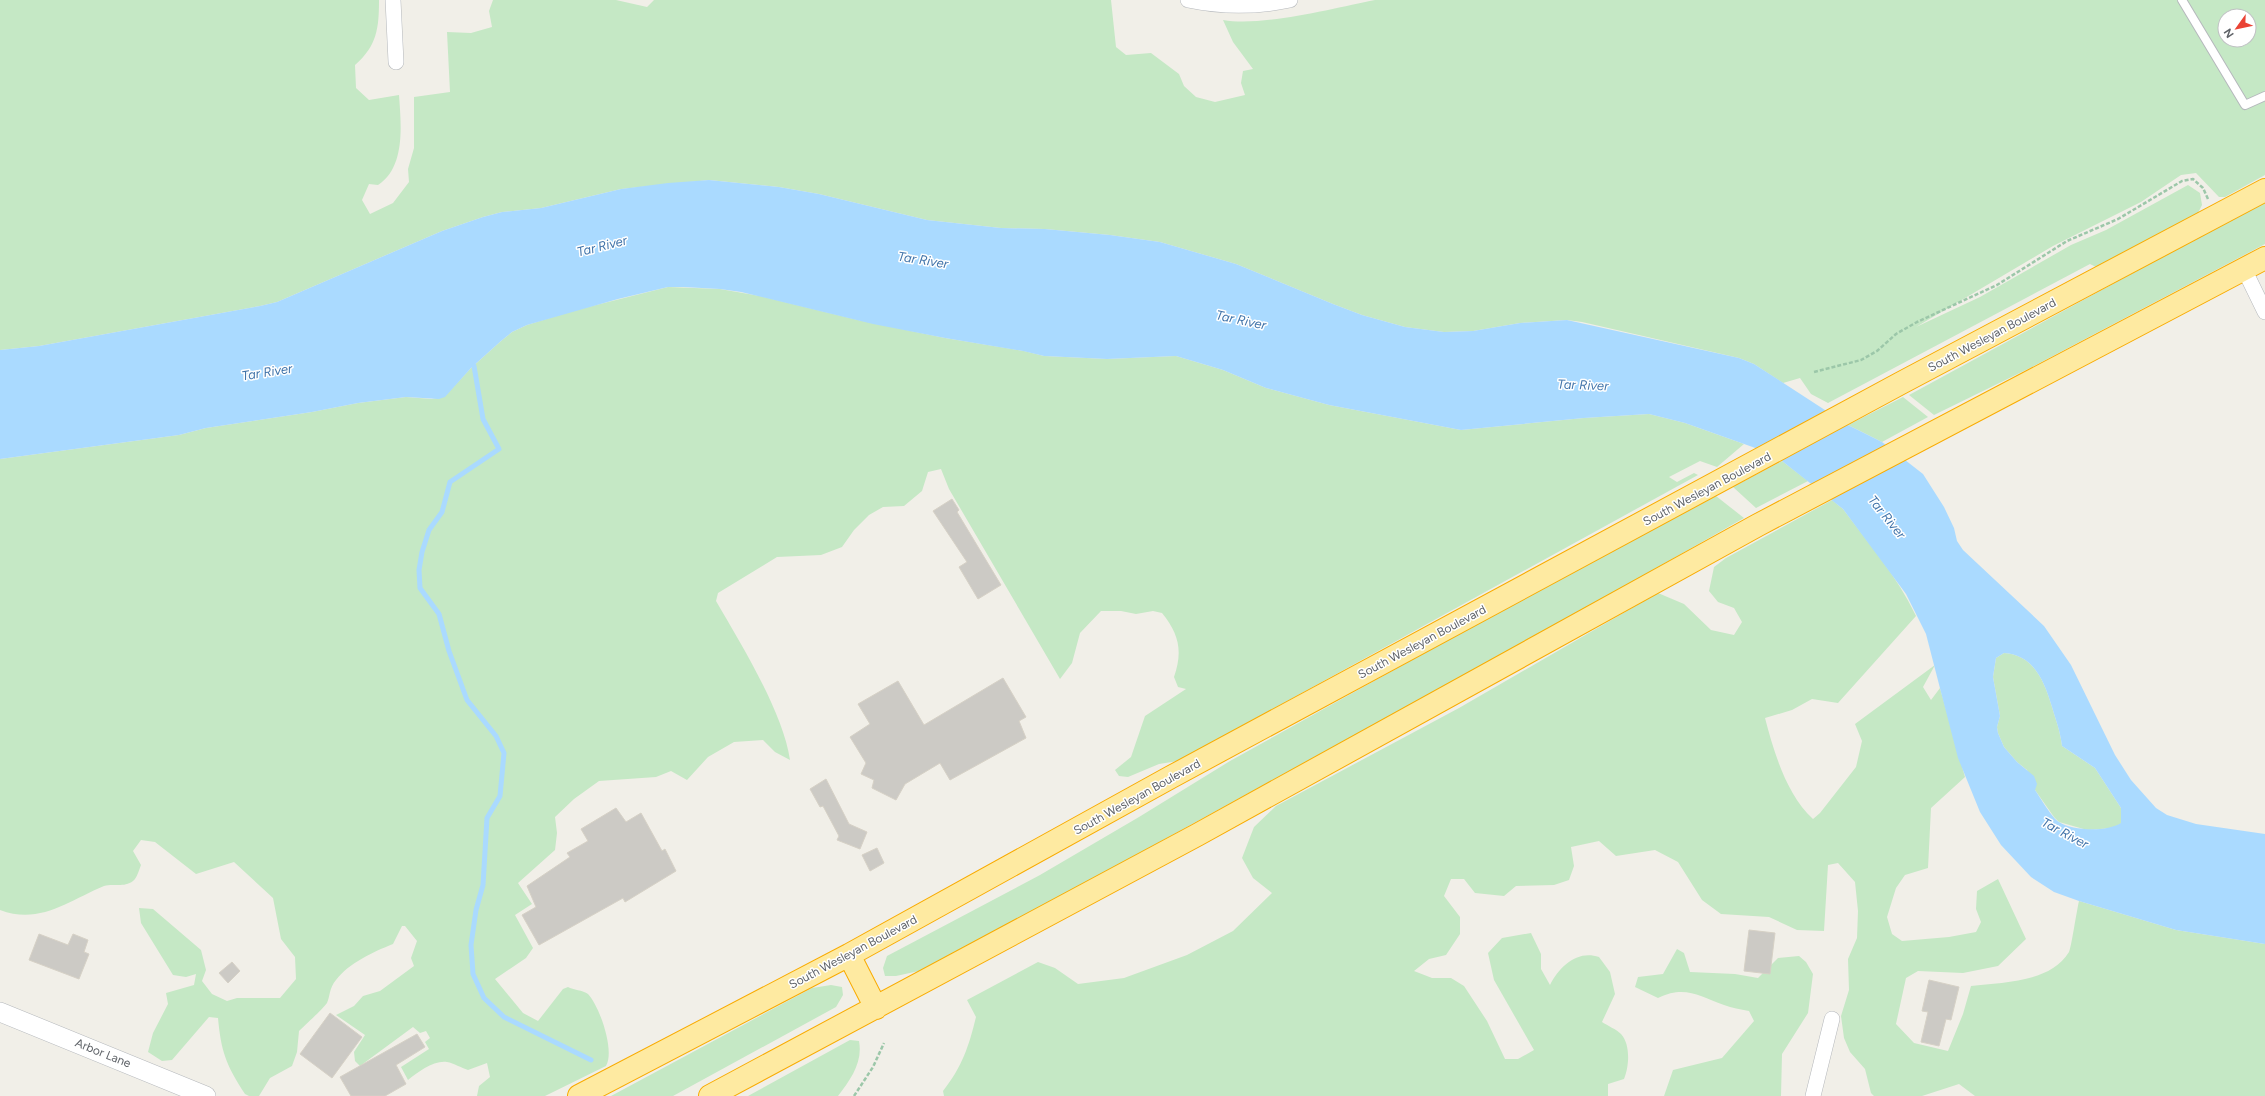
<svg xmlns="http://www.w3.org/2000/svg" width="2265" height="1096" font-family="Figtree,sans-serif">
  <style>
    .green { fill: #c5e8c5; fill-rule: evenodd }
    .water { fill: #aadaff; fill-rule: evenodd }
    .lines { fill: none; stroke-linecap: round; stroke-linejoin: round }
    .stream { stroke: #aadaff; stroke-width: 5 }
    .building { fill: #cccac5; stroke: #d6d1c6 }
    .service-casing { stroke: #b5b8bc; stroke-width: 10 }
    .minor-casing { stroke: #b5b8bc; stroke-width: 16 }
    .tertiary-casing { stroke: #b5b8bc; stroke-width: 20 }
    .trunk-casing { stroke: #f9ab00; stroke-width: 24 }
    .path { stroke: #9cc7a9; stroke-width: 2.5; stroke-dasharray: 4 2; stroke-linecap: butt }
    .service { stroke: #fff; stroke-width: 8 }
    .minor { stroke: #fff; stroke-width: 15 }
    .tertiary { stroke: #fff; stroke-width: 19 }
    .trunk { stroke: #feeaa1; stroke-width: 22 }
    .labels { text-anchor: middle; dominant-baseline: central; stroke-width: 3; stroke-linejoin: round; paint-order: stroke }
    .street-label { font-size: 12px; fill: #5f6368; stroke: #fff }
    .water-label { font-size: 13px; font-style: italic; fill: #4174aa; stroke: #fff }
  </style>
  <rect width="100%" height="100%" fill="#f1efe8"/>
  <path class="green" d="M0,0H379C379,28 377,46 355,65L356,88L369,100L399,95C401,124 406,167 378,185L369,184L362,200L370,214L393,203L409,182L408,169L414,148V97L450,92L447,32L471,33L492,27L489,11L493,0H616L647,7L654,0H1111L1116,47L1126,55L1151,53L1179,74L1184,86L1196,97L1215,102L1245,95L1241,83L1243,71L1253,69L1233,42L1223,20C1263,27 1334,8 1375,0H2265V175L2225,197H2219L2196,173L2181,175L2141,202L2053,246L1916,327L1980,297L2071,245L2106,230L2188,185L2200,193L2202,205L2198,213L2096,267L2090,264L1828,403L1811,394L1800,378L1783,383L1754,364L1739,358L1582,322L1567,320L1520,323L1473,331L1444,332L1405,327L1362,315L1333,304L1236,264L1160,242L1110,235L1045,229L1001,228L927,220L819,194L779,187L709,180L621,189L541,208L502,212L483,217L442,231L277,302L260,306L39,346L0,350ZM2225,16H2249V40H2225Z
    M2265,201V244L2032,367L1934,415L1909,395Z
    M668,287L720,289L760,296L858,320L945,338L1024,351L1044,356L1107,359L1176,356L1223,370L1266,388L1329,405L1461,430L1584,418L1649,414L1685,423L1744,444L1717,467L1700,461L1669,477L1677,482L1694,473L1698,475L1178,761L1159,764L1128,777L1119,776L1115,770L1131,757L1145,716L1186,689L1178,687L1174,677C1183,651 1179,634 1162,613L1153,611L1136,614L1121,611H1101L1080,633L1072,663L1060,679L949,489L941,469L928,472L922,491L904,506L883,507L869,515L854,530L842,547L821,555L777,557L718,593L716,601C741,644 783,712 790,760L775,752L763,740L734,742L708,757L687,780L671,771L656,777L599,781L574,799L555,817L557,833L555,850L518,883L532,904L515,915L533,948L526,958L495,979L523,1013L538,1021L563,989L568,987C573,990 583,990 588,994C600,1007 615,1051 606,1066L545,1096H477L479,1086L490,1077L487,1063L468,1070C461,1068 454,1063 447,1062C434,1060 418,1072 408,1080L401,1067L429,1049L425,1042L430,1038L426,1031L420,1033L413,1027L360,1066L355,1061L354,1052L365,1035L336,1015L354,1006L363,996L380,991L414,966L411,958L417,941L405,926H402L393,944C373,952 349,963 336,980C329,988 330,997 327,1003C323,1009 305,1025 299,1031L297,1052L292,1066L270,1078L259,1096H249L245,1094C226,1065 221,1051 218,1018L209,1017L172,1060L162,1061L148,1052L153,1033L168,1004L166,993L194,985L196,974L186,977L173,975L141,923L139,908L153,909L201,950L206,970L202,981L212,994L227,1001L237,998H280L296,979L295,957L281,939L273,898L234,862L196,874L155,842L141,840L133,851L141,865C139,870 137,878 133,881C124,888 113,883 104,886C68,901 40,925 0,910V459L179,435L206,428L312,412L358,403L406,397L432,399L445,396L471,368L501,341L512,332L527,325L572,311Z
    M1903,397L1928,417L1882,442L1848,425Z
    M1782,461L1808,481L1756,508L1733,487Z
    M1716,496L1744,518L1588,607L928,969L896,976H885L883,968L887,956L1040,875L1139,817L1230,761L1495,614Z
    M1832,500L1843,509C1869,544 1897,576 1916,616L1838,703L1812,699L1792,710L1765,718C1774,752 1786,794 1813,819L1820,813L1856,767L1862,741L1855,724L1935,665L1923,687L1931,700L1940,688L1965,777L1931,808L1928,868L1905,875L1896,888L1887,917L1892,934L1902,941L1949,937L1976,932L1981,922L1976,909L1977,891L1998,879L2026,939L1998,966L1963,973L1918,971L1906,978L1896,1024L1914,1043L1948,1051L1963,1014L1971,986C2003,982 2050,983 2069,952C2071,949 2077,909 2079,901L2176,930L2265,944V1096H1975L1959,1084L1922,1096H1874L1871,1093L1865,1069L1850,1052L1844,1038L1841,1016L1849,990L1848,959L1857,938L1858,911L1855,882L1838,863L1828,865L1824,931L1797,930L1769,917L1721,914L1702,900L1678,862L1655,850L1616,856L1599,841L1571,847L1574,866L1569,880L1554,885L1516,886L1504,896L1475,893L1464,879H1451L1444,896L1460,917V934L1446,955L1429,959L1414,971L1432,978H1451L1464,986L1487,1021L1505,1059H1518L1534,1050L1494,980L1488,953L1502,938L1531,933L1541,954V969L1550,985C1560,966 1577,950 1599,957L1610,972L1615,994L1602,1022C1608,1026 1616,1029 1621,1034C1631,1045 1629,1067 1624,1079L1608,1084V1096H944L943,1091C962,1067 969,1046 976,1017L967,1000L1038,962L1055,968L1078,984L1124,978L1187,955L1233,931L1272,893L1253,878L1242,858L1254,827L1276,806L1459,708L1658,593L1684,604L1711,630L1734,635L1742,622L1734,608L1718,602L1709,591L1714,567L1726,558Z
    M2004,653C2034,655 2044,681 2052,707C2056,721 2060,730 2062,746L2095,768L2121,808L2122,823L2113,828L2087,830L2059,822L2054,817L2035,790L2027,770L2017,762L2004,747L1998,733L1997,727L2000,716L1993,677L1996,658Z
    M1677,949L1684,953L1690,972L1735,974L1758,978L1778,958L1799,956L1806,962L1813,974L1808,1013L1782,1054L1781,1096H1664L1673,1070L1722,1058L1754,1021L1749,1011C1740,1009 1732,1008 1724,1005C1699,996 1685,985 1658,998L1635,987L1638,977L1663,974Z
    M831,985L842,987L843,995L836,1007L673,1096H611L812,988Z
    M850,1040L859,1041C863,1062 851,1079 838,1096H748Z"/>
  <path class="water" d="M709,180L779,187L819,194L927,220L1001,228L1045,229L1110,235L1160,242L1236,264L1333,304L1362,315L1405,327L1444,332L1473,331L1520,323L1567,320L1739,358L1754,364L1848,425L1882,442L1923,474L1944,507L1954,528L1957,541L1963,550L2044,626L2071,665L2115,755L2131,780L2156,808L2167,815L2196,824L2265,834V944L2176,930L2079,901L2054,892L2031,877L2001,845L1980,812L1958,758L1926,634L1906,594L1843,509L1782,461L1761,450L1685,423L1649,414L1584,418L1461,430L1329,405L1266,388L1223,370L1176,356L1107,359L1044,356L1023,351L945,338L873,324L741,292L720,289L683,287H668L618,299L527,325L512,332L501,341L471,368L445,397L439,399L406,397L358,403L312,412L206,428L179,435L0,459V350L39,346L260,306L277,302L442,231L483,217L502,212L541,208L621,189L668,183ZM2004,653C2034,655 2044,681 2052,707C2056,721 2060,730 2062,746L2095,768L2121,808V823C2107,832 2073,831 2059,822C2052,818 2040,797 2035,790L2037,784L2034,776L2017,762L2004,747L1998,733L1997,727L2000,716L1993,677L1996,658Z"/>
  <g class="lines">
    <path class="stream" d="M474,366L483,419L499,449L450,482L442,512L429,530L422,552L419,570L420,588L439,614L449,651L467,700L496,736L504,753L500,796L487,818L483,885L476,910L471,945L473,974L484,998L504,1017L591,1060"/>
  </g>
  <path class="building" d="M952,499L959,510L957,512L1001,585L978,599L959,567L967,562L933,511Z
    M1003,678L1026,717L1019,721L1026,738L950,780L940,763L905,784L896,800L872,788L874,780L861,774L866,763L850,737L870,724L858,704L898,681L924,725Z
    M826,779L849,824L867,832L860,849L837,840L839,836L823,806L820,807L810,789Z
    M616,808L626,822L641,813L662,851L665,849L676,871L625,902L623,898L539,945L522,915L536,907L527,886L570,857L567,853L588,841L581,829Z
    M877,848L884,863L870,871L862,855Z
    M1749,930L1775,933L1770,974L1744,971Z
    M39,934L68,945L73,934L88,940L84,952L89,954L79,979L29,960Z
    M232,962L240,971L228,983L219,973Z
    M1929,980L1959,987L1951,1020L1946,1019L1939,1046L1921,1042L1928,1012L1922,1011Z
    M330,1013L362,1037L332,1078L300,1054Z
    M417,1034L425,1047L396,1065L406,1084L385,1096H351L340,1077Z"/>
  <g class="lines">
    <g class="service-casing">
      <path id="service" d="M2182,0L2245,105L2265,96"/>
    </g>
    <g class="minor-casing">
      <path id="minor" d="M393,0L396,62
        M1188,0C1221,7 1256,7 1290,0
        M2244,269L2265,312
        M1813,1096L1832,1019"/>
    </g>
    <g class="tertiary-casing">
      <path id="tertiary" d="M0,1012L206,1096"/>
    </g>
    <g class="trunk-casing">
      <path id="trunk" d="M849,955L876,1008
        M579,1096L849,955L1171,777L1901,383L2265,190
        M710,1096L1197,835L1758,525L2265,258"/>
    </g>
    <path class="path" d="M1814,372L1861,360L1877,351L1896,334L1917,322L1997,285L2067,241L2118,219L2182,181L2193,179L2203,188L2208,199
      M854,1096L873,1067L884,1043"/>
    <use href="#service" class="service"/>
    <use href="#minor" class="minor"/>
    <use href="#tertiary" class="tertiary"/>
    <use href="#trunk" class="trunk"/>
  </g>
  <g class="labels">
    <g class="street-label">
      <text transform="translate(1992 335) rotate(-28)">South Wesleyan Boulevard</text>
      <text transform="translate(1707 489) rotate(-28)">South Wesleyan Boulevard</text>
      <text transform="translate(1422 642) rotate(-28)">South Wesleyan Boulevard</text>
      <text transform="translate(1137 797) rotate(-29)">South Wesleyan Boulevard</text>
      <text transform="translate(853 952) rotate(-28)">South Wesleyan Boulevard</text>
      <text transform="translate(103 1053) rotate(22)">Arbor Lane</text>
    </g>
    <g class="water-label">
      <text transform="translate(602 246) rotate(-14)">Tar River</text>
      <text transform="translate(923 260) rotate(9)">Tar River</text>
      <text transform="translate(1241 320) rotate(12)">Tar River</text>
      <text transform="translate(267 372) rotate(-9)">Tar River</text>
      <text transform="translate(1583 385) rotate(2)">Tar River</text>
      <text transform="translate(1887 517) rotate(51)">Tar River</text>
      <text transform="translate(2065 833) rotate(28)">Tar River</text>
    </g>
  </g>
  <g transform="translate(2237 28) rotate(237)"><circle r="19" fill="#ffffff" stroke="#bfc1c3"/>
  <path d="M0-3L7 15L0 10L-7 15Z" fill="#ea4335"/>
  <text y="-6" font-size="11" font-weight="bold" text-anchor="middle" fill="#5f6368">N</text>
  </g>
</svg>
